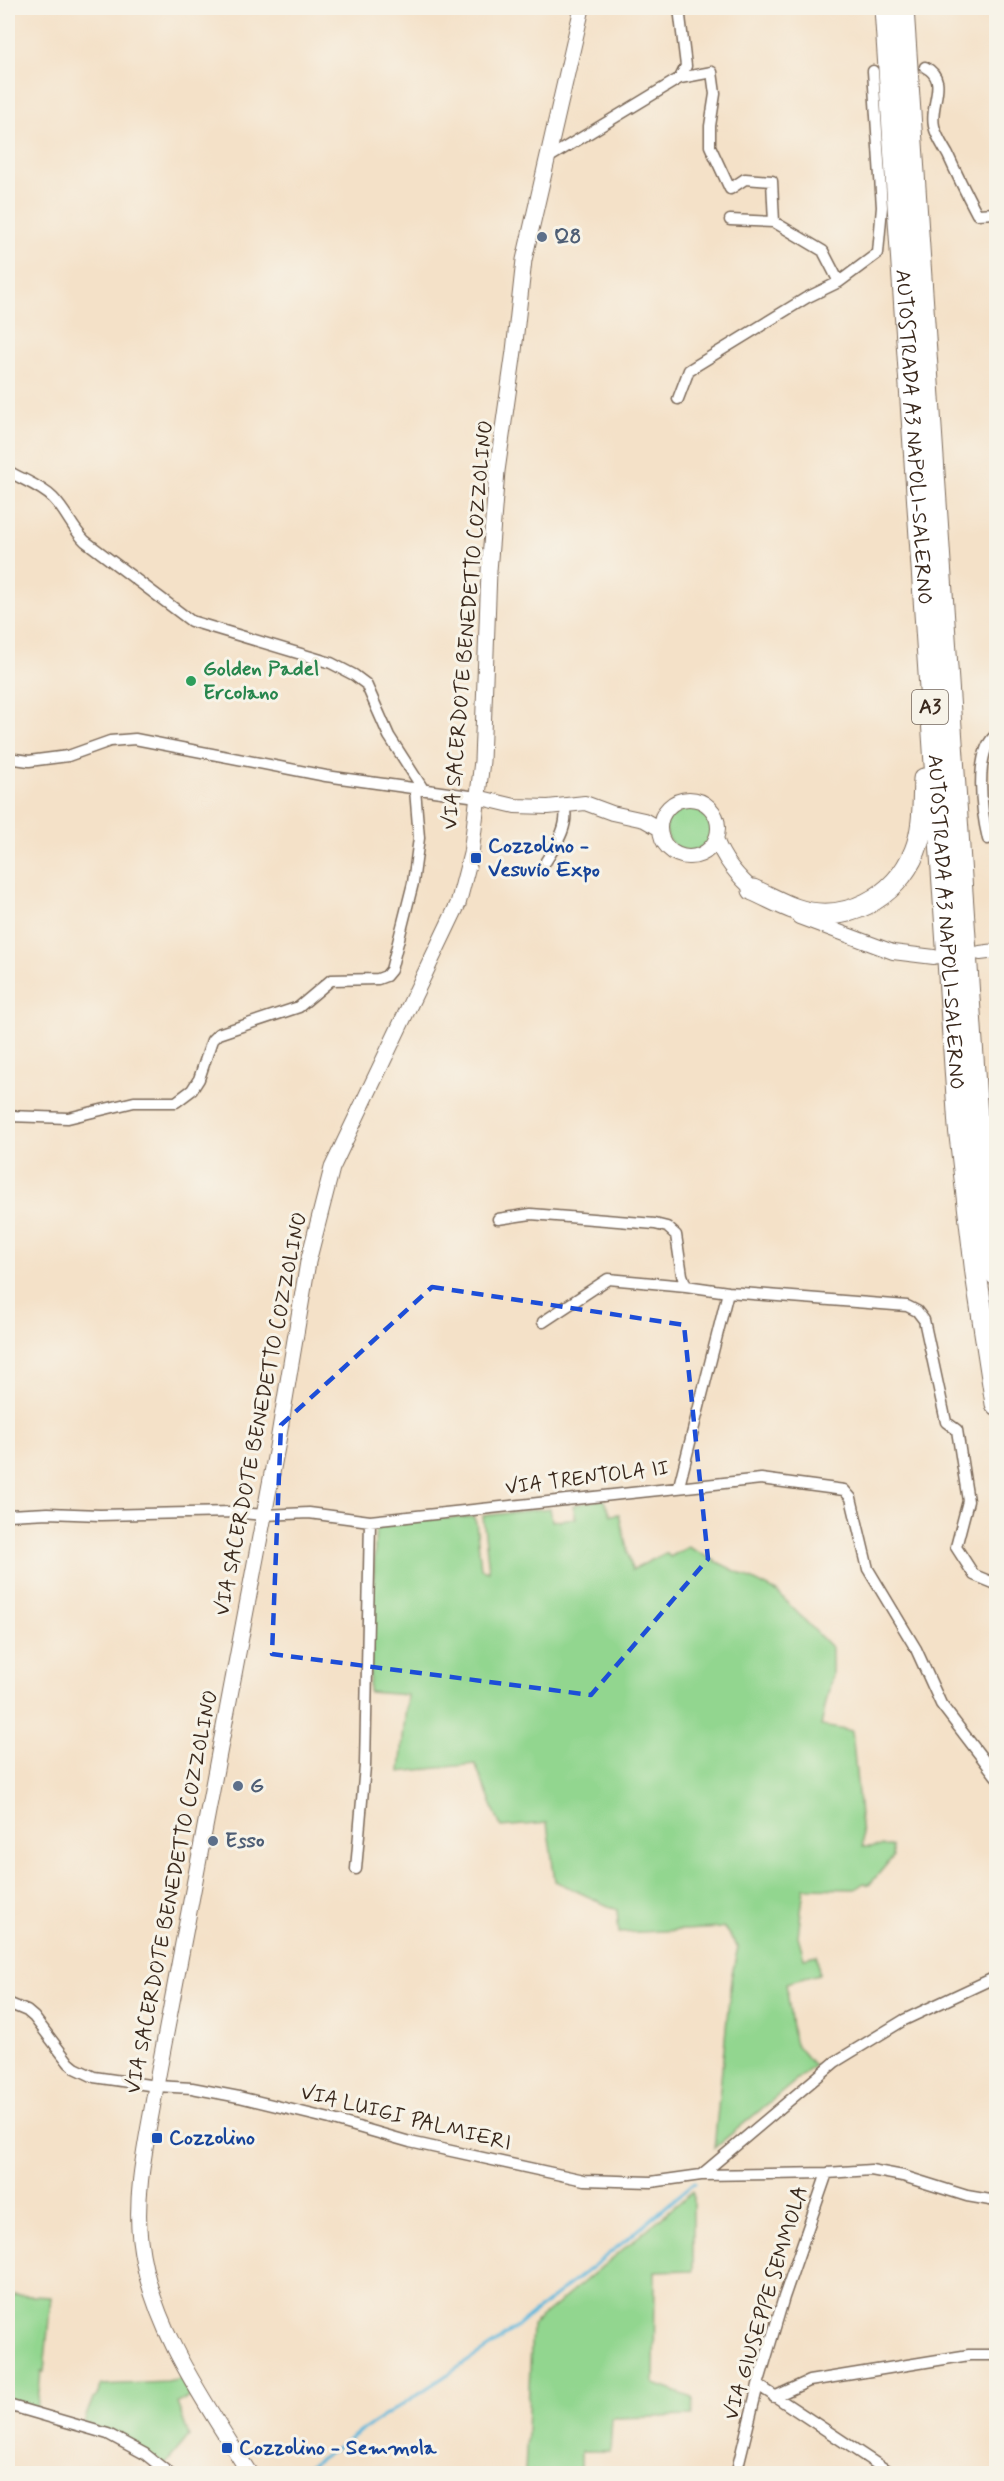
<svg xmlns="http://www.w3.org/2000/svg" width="1004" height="2481" font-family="Mynerve,sans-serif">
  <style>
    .green { fill: #92d68f; stroke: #668056; stroke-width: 1.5 }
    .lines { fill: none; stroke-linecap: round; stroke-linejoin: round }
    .stream { stroke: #5eb7dc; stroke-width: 3 }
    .minor-casing { stroke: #7c6a5a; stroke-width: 13 }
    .tertiary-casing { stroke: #7c6a5a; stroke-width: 16 }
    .secondary-casing { stroke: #7c6a5a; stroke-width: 17 }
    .motorway-casing { stroke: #7c6a5a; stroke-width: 23 }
    .minor { stroke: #fff; stroke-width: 10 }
    .tertiary { stroke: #fff; stroke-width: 14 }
    .secondary { stroke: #fff; stroke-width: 15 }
    .motorway { stroke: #fff; stroke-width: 21 }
    .marked { fill: none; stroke: #1d4ed8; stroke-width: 4.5; stroke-dasharray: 12 8; stroke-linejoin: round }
    .service-dot { fill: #5c6f8a; stroke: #f7f3e8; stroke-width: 2 }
    .leisure-dot { fill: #2e9e5b; stroke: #f7f3e8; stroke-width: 2 }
    .transit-dot { fill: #1a4fb4; stroke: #f7f3e8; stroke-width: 2 }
    .labels { text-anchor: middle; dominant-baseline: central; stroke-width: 6; stroke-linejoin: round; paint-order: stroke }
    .shield { fill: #f7f3e8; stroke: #73665b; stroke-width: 1.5 }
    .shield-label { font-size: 20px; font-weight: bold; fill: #3b2a1e }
    .service-label { font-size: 21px; font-weight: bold; fill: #4e5e75; stroke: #f7f3e8; text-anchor: start }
    .street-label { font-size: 21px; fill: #3b2a1e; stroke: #f7f3e8 }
    .leisure-label { font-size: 21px; font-weight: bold; fill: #27864d; stroke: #f7f3e8; text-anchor: start }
    .transit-label { font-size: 21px; font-weight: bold; fill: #164399; stroke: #f7f3e8; text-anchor: start }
  </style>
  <rect width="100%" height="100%" fill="#f7f3e8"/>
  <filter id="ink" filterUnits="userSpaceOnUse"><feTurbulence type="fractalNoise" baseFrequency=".0167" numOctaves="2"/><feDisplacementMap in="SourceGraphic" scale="12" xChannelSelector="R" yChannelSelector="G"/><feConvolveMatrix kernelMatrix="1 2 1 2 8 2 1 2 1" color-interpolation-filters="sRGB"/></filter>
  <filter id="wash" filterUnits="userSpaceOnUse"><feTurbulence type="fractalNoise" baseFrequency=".008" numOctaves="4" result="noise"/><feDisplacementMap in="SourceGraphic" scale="24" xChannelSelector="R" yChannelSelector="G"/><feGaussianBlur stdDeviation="1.35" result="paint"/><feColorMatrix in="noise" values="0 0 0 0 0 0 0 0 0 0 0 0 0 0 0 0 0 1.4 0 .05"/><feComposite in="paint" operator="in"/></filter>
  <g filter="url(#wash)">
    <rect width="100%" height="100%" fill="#f4e1c8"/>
    <path class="green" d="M666 828a23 23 0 1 1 46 0a23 23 0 1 1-46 0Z
      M604,1499L611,1515L619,1514L632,1570L666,1553L670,1557L688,1547L777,1592L832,1648V1675L821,1726L852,1731L863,1847L891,1846L893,1857L869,1885L864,1883L855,1889L804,1888L798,1936L804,1958L817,1955L819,1974L786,1983L794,2042L814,2066L714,2148L731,1979L738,1947L724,1928L619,1933L617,1910L555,1881L547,1823L501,1827L475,1764L400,1772L407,1695L369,1692L376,1521L473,1517L476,1522L481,1569L489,1571L483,1516L550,1508L552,1521L576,1518L573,1505Z
      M693,2191V2270L655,2271L654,2384L693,2398L692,2416L612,2418L610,2451H581V2473H525L532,2325Z
      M14,2295L51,2297L44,2372H41L37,2409L8,2398V2304Z
      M181,2379L191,2396L177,2403L189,2436L165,2465L84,2422L93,2398L99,2394L101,2385L167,2382Z"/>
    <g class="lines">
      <path class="stream" d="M296,2474L497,2342L630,2237L695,2182"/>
    </g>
  </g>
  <g filter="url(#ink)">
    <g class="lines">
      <g class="minor-casing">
        <path id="minor" d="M679,8L686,66L680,78
          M925,67C950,80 929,103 934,126C936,136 943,146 948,155C957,175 967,195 977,214L996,213
          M548,158L680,78L712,72L715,94L710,126V146L730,189L745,179L772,181L774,222
          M730,220L774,222L786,229L823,251L839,282
          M678,399L689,370L806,298L839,282L878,253L882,207L873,71
          M8,471C23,480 41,486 53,498C66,511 72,528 85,541L191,621L331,663L354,675L366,684L389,736L423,789
          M996,735C973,752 982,814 988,839L996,837
          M8,758L29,761L68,756L110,741L135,739L326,776L477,797
          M546,861C556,845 570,825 564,805
          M8,1116L68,1118L134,1102H176L192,1090L199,1079L212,1040L218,1034L299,1007L331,980L378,979L386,976L391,970L413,883L419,838L415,789
          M498,1219L531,1214L655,1224L667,1227L676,1235L682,1275L686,1286
          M543,1322L608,1279L686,1286L728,1292
          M679,1486L728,1292L907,1306L917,1311L924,1320L946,1422L957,1430L968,1501L956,1547L974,1575L996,1584
          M8,1515L48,1513L100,1515L232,1512L264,1515L309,1513L370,1521L761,1479L844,1490L851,1498L868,1569L916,1649L941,1704L996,1776
          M356,1869L365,1766L370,1521
          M8,2003L27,2011L34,2017L69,2063L75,2068L94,2077L156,2086L192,2088L239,2097L330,2119L410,2142L584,2180L651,2182L701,2175L827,2173L871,2170L903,2176L967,2196L996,2201
          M701,2175L835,2062L904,2020L996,1977
          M758,2385L892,2474
          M774,2397L809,2381L969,2355H996
          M8,2405L108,2434L145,2454L170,2474
          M736,2474L758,2385L784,2297L827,2173"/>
      </g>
      <g class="tertiary-casing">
        <path id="tertiary" d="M477,797L515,806L548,807L585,803L612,813L644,820L660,829
          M660 828a29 29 0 1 1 58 0a29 29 0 1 1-58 0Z
          M716,838C723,861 741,880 759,895
          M799,917L893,952L934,957
          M980,953L996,951"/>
      </g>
      <g class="secondary-casing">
        <path id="secondary" d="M250,2474C205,2402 150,2326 140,2240C134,2190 148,2136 156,2086L277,1447L308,1262L332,1168L458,904L471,854L482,761L489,571L497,471L514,351L524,260L582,8"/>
      </g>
      <g class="motorway-casing">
        <g id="motorway">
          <path id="s1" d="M885,8L959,1127L976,1274L996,1404"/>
          <path d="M903,8L977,1117L996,1275"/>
          <path d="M753,890C767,896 781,904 795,909C844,926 896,898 915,851C924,829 923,802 924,779"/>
        </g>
      </g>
      <use href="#minor" class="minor"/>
      <use href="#tertiary" class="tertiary"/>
      <use href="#secondary" class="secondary"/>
      <use href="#motorway" class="motorway"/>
    </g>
  </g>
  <path class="marked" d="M432,1287L684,1325L708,1559L591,1695L272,1654L281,1425Z"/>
  <g class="service-dot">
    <circle cx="542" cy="237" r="6"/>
    <circle cx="238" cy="1786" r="6"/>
    <circle cx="213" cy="1841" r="6"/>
  </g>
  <circle class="leisure-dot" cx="191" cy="681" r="6"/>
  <g class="transit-dot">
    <rect x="470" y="852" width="12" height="12" rx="3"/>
    <rect x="151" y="2132" width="12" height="12" rx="3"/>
    <rect x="221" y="2442" width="12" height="12" rx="3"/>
  </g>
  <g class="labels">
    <rect class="shield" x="912" y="690" width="36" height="34" rx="4.5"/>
    <g class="shield-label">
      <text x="930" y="707">A3</text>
    </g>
    <g class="service-label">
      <text x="554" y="237">Q8</text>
      <text x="250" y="1786">G</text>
      <text x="225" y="1841">Esso</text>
    </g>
    <g class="street-label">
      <text stroke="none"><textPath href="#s1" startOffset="430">AUTOSTRADA A3 NAPOLI-SALERNO</textPath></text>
      <text transform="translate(468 625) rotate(-85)">VIA SACERDOTE BENEDETTO COZZOLINO</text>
      <text stroke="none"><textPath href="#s1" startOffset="916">AUTOSTRADA A3 NAPOLI-SALERNO</textPath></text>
      <text transform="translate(261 1414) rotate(-79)">VIA SACERDOTE BENEDETTO COZZOLINO</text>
      <text transform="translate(587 1478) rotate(-7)">VIA TRENTOLA II</text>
      <text transform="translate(172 1892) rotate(-79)">VIA SACERDOTE BENEDETTO COZZOLINO</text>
      <text transform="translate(406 2118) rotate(14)">VIA LUIGI PALMIERI</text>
      <text transform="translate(766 2303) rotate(-73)">VIA GIUSEPPE SEMMOLA</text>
    </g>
    <g class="leisure-label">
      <text x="203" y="669">Golden Padel<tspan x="203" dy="24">Ercolano</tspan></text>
    </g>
    <g class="transit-label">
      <text x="488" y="846">Cozzolino -<tspan x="488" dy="24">Vesuvio Expo</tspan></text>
      <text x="169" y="2138">Cozzolino</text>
      <text x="239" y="2448">Cozzolino - Semmola</text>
    </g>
  </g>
  <rect width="1004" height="2481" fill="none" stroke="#f7f3e8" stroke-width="30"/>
</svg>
